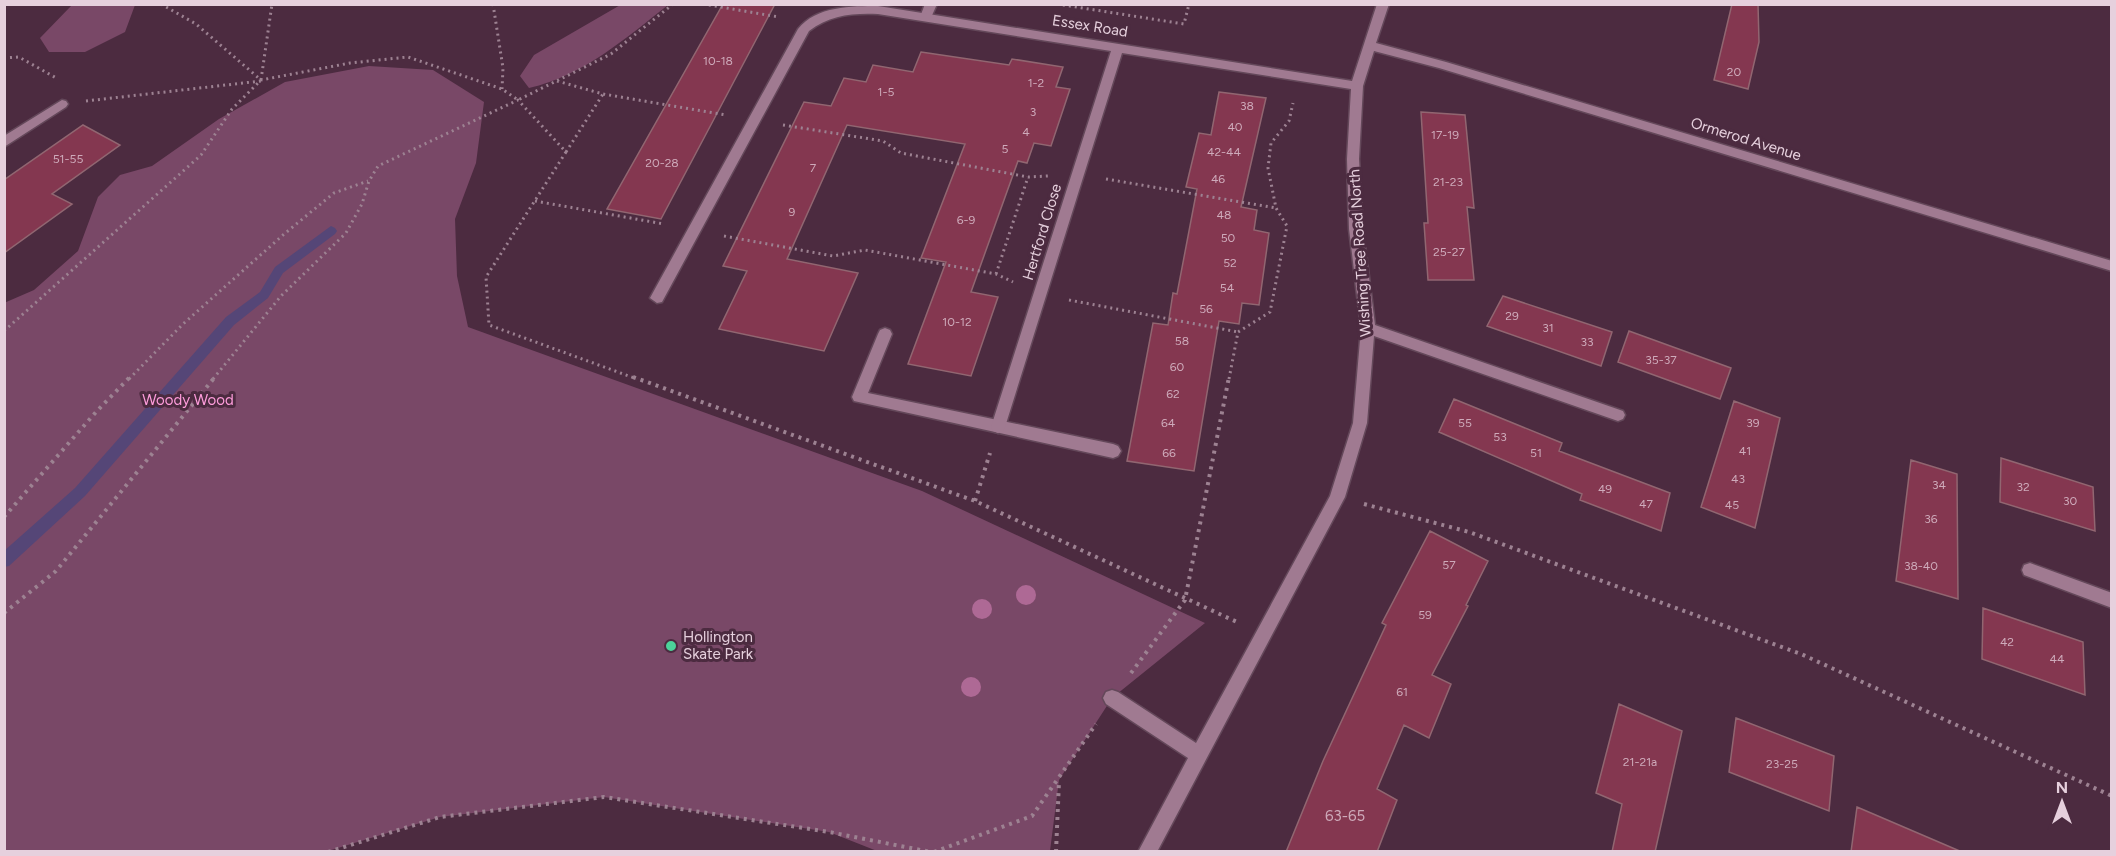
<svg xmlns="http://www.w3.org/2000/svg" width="2116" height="856" font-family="Figtree,sans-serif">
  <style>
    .green { fill: #794867 }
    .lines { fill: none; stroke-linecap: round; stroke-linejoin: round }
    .stream { fill: #554677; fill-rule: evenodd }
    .building { fill: #843750; stroke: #916671; stroke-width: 1.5 }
    .service-casing { stroke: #64485a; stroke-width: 3 }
    .minor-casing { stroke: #64485a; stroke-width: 3 }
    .path-far1 { stroke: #9d8292; stroke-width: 3; stroke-dasharray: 2 4; stroke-linecap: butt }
    .path { stroke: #9d8292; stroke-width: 4; stroke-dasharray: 3 5; stroke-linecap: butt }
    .service { fill: #a07a91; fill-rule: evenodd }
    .minor { fill: #a07a91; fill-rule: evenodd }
    .tree { fill: #ae6995 }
    .poi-dot { fill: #4cd39a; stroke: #4c2b40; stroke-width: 2 }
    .labels { text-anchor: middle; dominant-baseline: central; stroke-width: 6; stroke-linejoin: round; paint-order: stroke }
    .number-label { font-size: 12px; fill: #ceaaba }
    .street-label { font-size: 15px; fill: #e6d0dd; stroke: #4c2b40 }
    .park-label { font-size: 15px; fill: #fe9cdb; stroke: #4c2b40 }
    .poi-label { font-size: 15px; fill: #e6d0dd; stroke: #4c2b40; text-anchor: start }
    .near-number-label { font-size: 15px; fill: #ceaaba }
  </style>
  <rect width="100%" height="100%" fill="#4c2b40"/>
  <path class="green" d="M622,4L668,5C626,38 583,76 529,88L520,76L534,55Z
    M72,5V4L135,5L125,32L85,52H49L40,38Z
    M369,66L433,70L484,102L476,163L455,219L457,276L468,327L922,491L1205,623L1112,698L1059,780L1050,851H877L829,832L604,797L440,817L328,851H5L4,303L34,290L78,251L98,197L120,175L152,166L219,119L285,82Z"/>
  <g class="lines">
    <path class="stream" d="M331,226L335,228L337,231L335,234L283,273L268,298L234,325L85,496L9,566L4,567V551L75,488L226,317L260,292L275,267Z"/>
  </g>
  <path class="building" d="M723,4H775L661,219L607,209Z
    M1732,4H1758L1759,42L1748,89L1714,80Z
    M921,52L1009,65L1012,59L1063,67L1056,87L1070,89L1051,146L1034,143L1027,163L1018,161L971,292L998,297L971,376L908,364L946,262L921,258L965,144L847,125L787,259L858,273L824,351L719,329L747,271L723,266L804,102L831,106L844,78L866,82L873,65L913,72Z
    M1219,92L1266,98L1241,207L1257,210L1254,230L1269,233L1259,305L1242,303L1239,324L1219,321L1194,471L1127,461L1153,323L1168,325L1173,293L1177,294L1197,189L1186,187L1199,133L1211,135Z
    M1421,112L1465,115L1474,208L1467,207L1474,280H1428L1424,223H1428Z
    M83,125L120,145L52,194L72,204L4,253V180Z
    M1503,296L1612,332L1601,366L1487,326Z
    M1629,331L1731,368L1720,399L1618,362Z
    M1454,399L1562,443L1559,451L1670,493L1661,531L1580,500L1582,494L1439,432Z
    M1734,401L1780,418L1755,528L1701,507Z
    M2001,458L2093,487L2095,531L2000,502Z
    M1911,460L1957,474L1958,599L1896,581Z
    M1430,531L1488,561L1466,605L1468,606L1432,675L1451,684L1429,738L1404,725L1377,789L1397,800L1377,852H1286L1323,761L1386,625L1382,623Z
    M1983,608L2083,642L2085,695L1982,659Z
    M1619,704L1682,731L1655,852H1612L1622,804L1596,793Z
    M1736,718L1834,756L1829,811L1729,772Z
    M1857,807L1962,852H1851Z"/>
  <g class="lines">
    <g class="service-casing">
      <path id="service" d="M925,4H937L930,20L926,21L920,17Z
        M885,328L890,330L892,334L868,393L1113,444L1118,446L1121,451L1118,456L1113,458L854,401L852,397L878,334L880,330Z"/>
    </g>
    <g class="minor-casing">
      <path id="minor" d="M1377,4H1389L1376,43L1446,62L2112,261V271L1439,68L1374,51L1363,86L1359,159L1363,229L1375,325L1623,411L1625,415L1623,419L1618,421L1374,336L1367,423L1345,497L1157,852H1138L1188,758L1106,704L1103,698L1106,692L1112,690L1118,692L1196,743L1330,496L1353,423L1361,328L1349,229L1347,159L1351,89L1122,53L1005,427L1003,431L998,433L993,431L991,427L1111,51L878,14C852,13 830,15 809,31L662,302L657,303L650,298L798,29C816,6 852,6 878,6L1352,81Z
        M62,100L66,101L68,104L66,107L4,147V136Z
        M2030,563L2112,593V608L2024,575L2022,570L2024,565Z"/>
    </g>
    <path class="path-far1" d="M161,4L196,24L261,80
      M493,4L503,68L502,89
      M703,4L779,17
      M1057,4L1184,24L1189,4
      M4,58L19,57L58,79
      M261,80L272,4
      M557,81L603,94L726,115
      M86,101L261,81
      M783,125L883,141L901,153L1028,177L1048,176
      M566,152L603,94
      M1106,179L1276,208
      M535,201L664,224
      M724,236L833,256L865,250L996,274L1013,282
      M996,274L1028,177
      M1069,300L1238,332
      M4,331L201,155L232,109L261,80L350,63L408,57L502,89L518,100L611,54L673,4
      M129,379L183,324L283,235L334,193L368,181
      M213,379L281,296L346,233L362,204L369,181L378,166L518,100L566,152L486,277L489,325L637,379
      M1229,379L1238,332L1270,312L1287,226L1276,208L1268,168L1271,143L1289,121L1293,103"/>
    <path class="path" d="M633,377L975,501L1237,622
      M975,501L990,453
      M1364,504L1469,532L1801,654L2112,796
      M4,517L96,412L130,377
      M4,613L56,571L215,377
      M1131,673L1185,600L1229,377
      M328,852L440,817L604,797L829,832L931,852
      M934,852L1032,816L1096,724
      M1056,852L1059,781"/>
    <use href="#service" class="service"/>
    <use href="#minor" class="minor"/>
  </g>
  <g class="tree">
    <circle cx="1026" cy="595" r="10"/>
    <circle cx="982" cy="609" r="10"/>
    <circle cx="971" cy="687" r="10"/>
  </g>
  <circle class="poi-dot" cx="671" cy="646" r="6"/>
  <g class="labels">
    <g class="number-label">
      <text x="718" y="61">10-18</text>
      <text x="1734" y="72">20</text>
      <text x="1036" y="83">1-2</text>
      <text x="886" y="92">1-5</text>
      <text x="1247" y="106">38</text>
      <text x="1033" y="112">3</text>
      <text x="1235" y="127">40</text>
      <text x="1026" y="132">4</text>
      <text x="1445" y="135">17-19</text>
      <text x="1005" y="149">5</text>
      <text x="1224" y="152">42-44</text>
      <text x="68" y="159">51-55</text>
      <text x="662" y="163">20-28</text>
      <text x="813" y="168">7</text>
      <text x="1218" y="179">46</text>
      <text x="1448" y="182">21-23</text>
      <text x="792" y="212">9</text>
      <text x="1224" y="215">48</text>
      <text x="966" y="220">6-9</text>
      <text x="1228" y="238">50</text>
      <text x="1449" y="252">25-27</text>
      <text x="1230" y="263">52</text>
      <text x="1227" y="288">54</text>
      <text x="1206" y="309">56</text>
      <text x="1512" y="316">29</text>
      <text x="957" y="322">10-12</text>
      <text x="1548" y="328">31</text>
      <text x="1182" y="341">58</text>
      <text x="1587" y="342">33</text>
      <text x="1661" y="360">35-37</text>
      <text x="1177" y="367">60</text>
      <text x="1173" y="394">62</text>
      <text x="1168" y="423">64</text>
      <text x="1465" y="423">55</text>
      <text x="1753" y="423">39</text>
      <text x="1500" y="437">53</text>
      <text x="1745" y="451">41</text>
      <text x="1169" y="453">66</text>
      <text x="1536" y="453">51</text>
      <text x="1738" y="479">43</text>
      <text x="1939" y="485">34</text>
      <text x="2023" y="487">32</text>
      <text x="1605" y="489">49</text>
      <text x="2070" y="501">30</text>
      <text x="1646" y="504">47</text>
      <text x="1732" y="505">45</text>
      <text x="1931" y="519">36</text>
      <text x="1449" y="565">57</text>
      <text x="1921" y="566">38-40</text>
      <text x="1425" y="615">59</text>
      <text x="2007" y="642">42</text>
      <text x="2057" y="659">44</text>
      <text x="1402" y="692">61</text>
      <text x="1640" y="762">21-21a</text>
      <text x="1782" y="764">23-25</text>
    </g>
    <g class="street-label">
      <text transform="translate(1090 26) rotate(9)">Essex Road</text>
      <text transform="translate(1746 139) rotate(17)">Ormerod Avenue</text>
      <text transform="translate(1042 232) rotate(-73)">Hertford Close</text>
      <text transform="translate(1360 253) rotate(-94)">Wishing Tree Road North</text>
    </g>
    <g class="park-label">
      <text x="188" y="400">Woody Wood</text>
    </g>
    <g class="poi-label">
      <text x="683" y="637">Hollington<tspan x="683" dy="17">Skate Park</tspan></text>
    </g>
    <g class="near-number-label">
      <text x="1345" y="816">63-65</text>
    </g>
  </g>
  <rect width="2116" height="856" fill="none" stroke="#e6d0dd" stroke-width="12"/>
  <g transform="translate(2062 802)" stroke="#4c2b40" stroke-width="4.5" paint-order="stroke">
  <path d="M0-4.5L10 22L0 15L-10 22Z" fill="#e6d0dd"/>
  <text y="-9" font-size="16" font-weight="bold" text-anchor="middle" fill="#e6d0dd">N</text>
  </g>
</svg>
